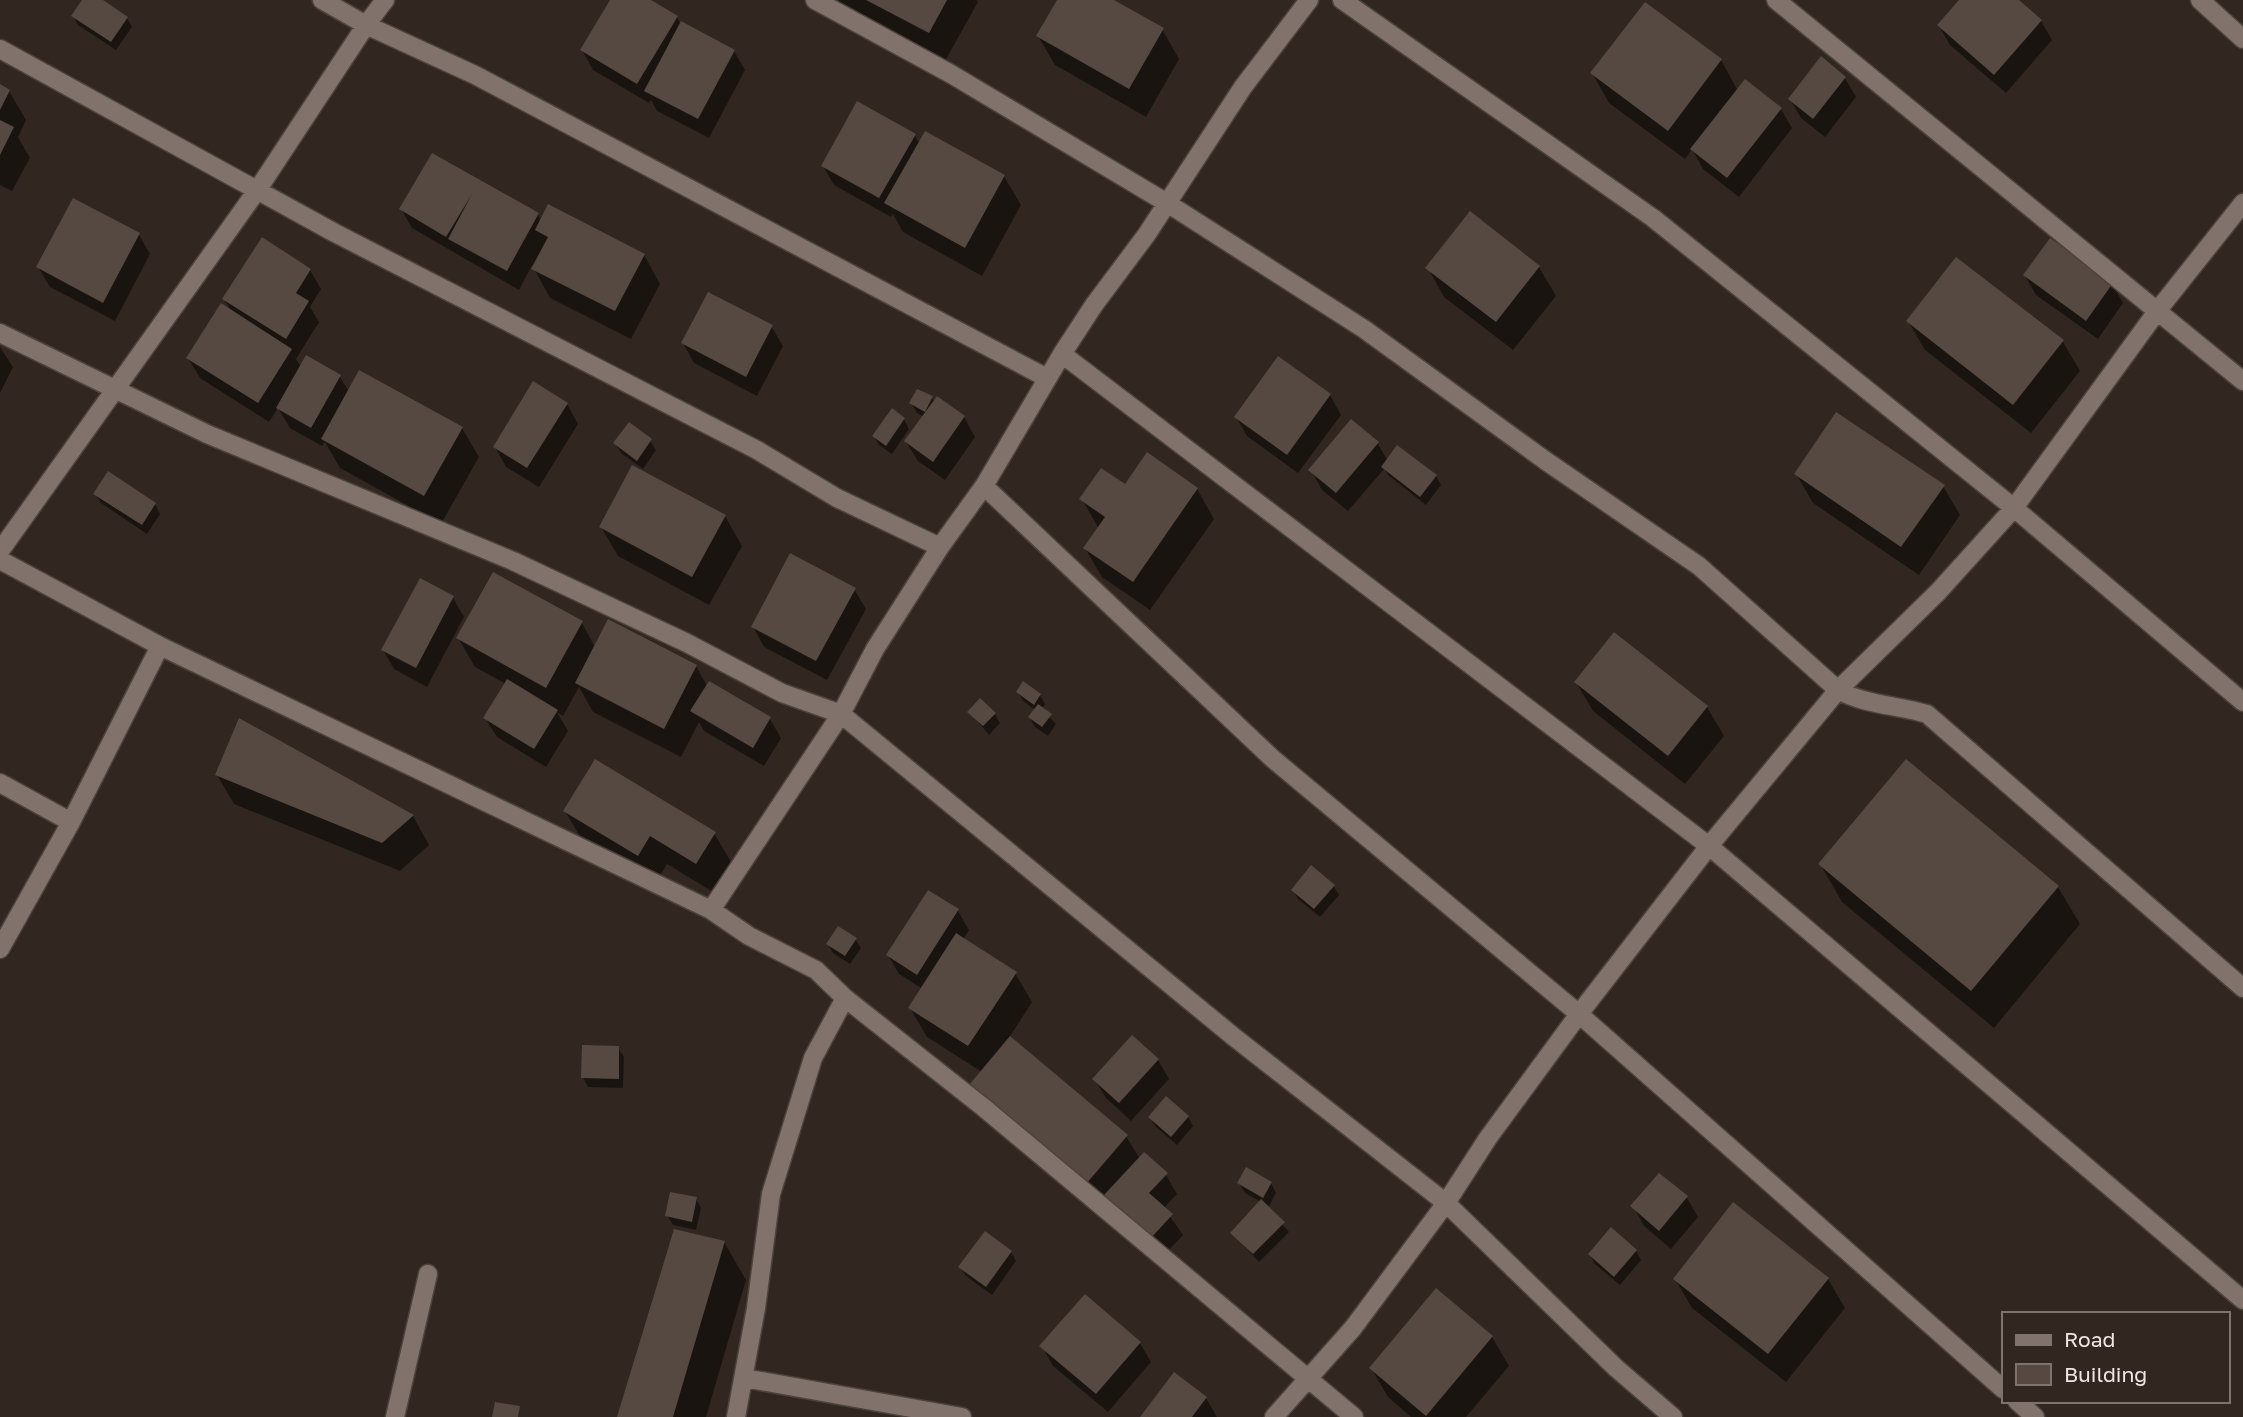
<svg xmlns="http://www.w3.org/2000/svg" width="2243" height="1417" font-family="'Golos Text',sans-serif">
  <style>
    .shadow { fill: #0007 }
    .building { fill: #554942 }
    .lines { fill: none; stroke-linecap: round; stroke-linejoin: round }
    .minor-casing { stroke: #4c433d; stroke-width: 21 }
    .minor { stroke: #81736c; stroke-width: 18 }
  </style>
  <rect width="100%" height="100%" fill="#322620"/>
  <path class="shadow" d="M84,0H100L127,18L132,27L116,50L78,25L73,16Z
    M612,0H648L677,17L681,25L734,51L745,70L709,138L657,111L651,100L649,103L593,70L582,50Z
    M838,0H977L978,2L945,61L841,6Z
    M1059,0H1110L1162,29L1179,59L1146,117L1055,65L1038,36Z
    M1962,0H2017L2041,21L2052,40L2006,93L1950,45L1939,26Z
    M1721,60L1738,91L1781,109L1792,128L1739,197L1703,169L1692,149L1685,159L1609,103L1592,73Z
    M1845,78L1856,97L1825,137L1801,118L1790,99Z
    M0,86L9,91L26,120L18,137L30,158L12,191L0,185Z
    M915,136L920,144L1004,176L1021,205L982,276L903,232L893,214L891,217L834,185L823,166Z
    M432,156L538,214L541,221L644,255L660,284L631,339L550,298L532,265L519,290L412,228L401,209Z
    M74,200L139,235L150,254L115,321L50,287L38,267Z
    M1539,267L1556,296L1513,350L1444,297L1428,268Z
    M310,270L321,289L310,307L319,322L296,359L301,367L340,377L349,392L462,428L479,457L441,524L340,468L325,442L322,446L290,428L278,408L269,422L200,378L188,358L232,312L224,299Z
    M2025,276L2112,284L2123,303L2098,339L2036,295Z
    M1908,321L2063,342L2080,371L2031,433L1925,350Z
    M771,326L783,346L757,396L694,363L683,343Z
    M0,347L13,367L0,393Z
    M918,391L964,417L975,437L945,480L918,461L906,442L924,417L917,413L911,403Z
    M1330,395L1341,415L1298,473L1247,436L1236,417Z
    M567,404L578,424L539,487L506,467L495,447Z
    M892,411L904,420L909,429L892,454L879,445L874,436Z
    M1352,422L1378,444L1388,461L1436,476L1441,485L1426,505L1389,476L1384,469L1348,511L1322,490L1311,470Z
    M650,441L656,450L643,469L621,453L615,443Z
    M1796,474L1943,486L1960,515L1919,575L1813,503Z
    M1125,486L1197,489L1214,519L1150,610L1102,577L1085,548L1099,529L1082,499Z
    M95,494L155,504L160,514L147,534L101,503Z
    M725,516L742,546L709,605L618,556L601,527Z
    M421,580L453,598L464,617L427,687L394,669L383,650Z
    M854,589L866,609L827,680L764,647L753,627Z
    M582,623L595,647L696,666L707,686L770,719L781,738L764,766L704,731L699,722L681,757L593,712L579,687L563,716L557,712L568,731L546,767L497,737L485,718L506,684L475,667L458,638Z
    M1576,682L1707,707L1724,736L1685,784L1593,711Z
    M1018,692L1040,695L1045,704L1042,709L1056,724L1048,736L1035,727L1030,718L1035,710L1023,701Z
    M970,712L995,714L1000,723L989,735Z
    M240,720L413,816L429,845L400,871L234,804L217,775Z
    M565,811L714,833L731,862L713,892L667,864L655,884L582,840Z
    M1820,864L2058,887L2080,924L1994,1028L1842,902Z
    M1333,886L1339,895L1320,917L1298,899L1293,890Z
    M928,892L958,911L969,930L963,940L1015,973L1032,1002L1009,1038L1126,1136L1140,1159L1166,1175L1177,1194L1164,1208L1183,1235L1163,1256L1103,1212L982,1072L927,1037L910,1008L923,989L899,974L888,955Z
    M855,939L861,948L850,964L833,953L828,944Z
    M618,1048L624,1057L623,1088L588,1087L583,1078Z
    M1158,1060L1169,1079L1131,1121L1106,1098L1094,1079Z
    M1150,1117H1188L1193,1126L1177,1145L1155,1126Z
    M1660,1175L1687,1198L1698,1217L1671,1249L1644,1226L1633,1206Z
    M1239,1183H1271L1276,1193L1268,1208L1289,1232L1259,1262L1232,1233L1261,1202L1245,1193Z
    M696,1199L701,1208L696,1230L673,1225L667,1215Z
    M724,1242L746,1280L706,1417H619Z
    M1636,1251L1641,1260L1620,1285L1595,1264L1590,1255Z
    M1011,1252L1016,1261L992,1295L966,1276L960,1267Z
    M1675,1279H1828L1845,1308L1786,1382L1692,1308Z
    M1492,1337L1509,1366L1466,1417H1411L1388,1397L1371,1368Z
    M1140,1343L1151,1362L1108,1412L1053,1366L1042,1346Z
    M1206,1398L1217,1417H1142Z"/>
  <path class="building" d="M82,0H103L128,17L111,42L71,16Z
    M610,0H651L678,16L637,84L580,50Z
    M866,0H947L929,33Z
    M1057,0H1114L1164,28L1129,89L1036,36Z
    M1959,0H2019L2042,20L1994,75L1937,25Z
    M1645,2L1722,59L1668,131L1590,73Z
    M681,21L735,50L698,119L644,91Z
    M1821,56L1846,77L1813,119L1788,99Z
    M1745,79L1782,108L1727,178L1690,149Z
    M0,84L10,90L0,110Z
    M857,101L916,134L879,198L821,166Z
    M0,120L14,127L0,155Z
    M925,131L1005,175L965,248L884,203Z
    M432,153L539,213L507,271L448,239L472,194L446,237L399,209Z
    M73,198L140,233L103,303L36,267Z
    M548,204L645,254L615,311L531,269L548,237L535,230Z
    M1470,211L1540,266L1496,322L1425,268Z
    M262,237L311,269L296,293L309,301L286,339L222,299Z
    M2050,238L2113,283L2086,321L2023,275Z
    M1956,257L2064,340L2013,405L1906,321Z
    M708,292L773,325L746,377L681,343Z
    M221,303L292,349L258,403L186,358Z
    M306,355L341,375L311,428L276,408Z
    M1278,356L1331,394L1287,455L1234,417Z
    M359,370L463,427L424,496L321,439Z
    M533,381L568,403L527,468L493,447Z
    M917,389L933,396L925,412L909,403Z
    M937,396L965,416L933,462L904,441Z
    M892,408L905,418L886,446L872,436Z
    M1836,412L1945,485L1901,547L1794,474Z
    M1351,419L1379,442L1336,493L1308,470Z
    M629,422L652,439L637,461L613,443Z
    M1397,445L1437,475L1420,497L1381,467Z
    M1147,452L1198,488L1133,582L1083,548L1105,517L1079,499L1101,468L1125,484Z
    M632,465L726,515L692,577L599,527Z
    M108,471L156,503L142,525L93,494Z
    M790,553L856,588L816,661L751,627Z
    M493,572L583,621L546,688L456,638Z
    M420,578L454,596L416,668L381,650Z
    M608,619L697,665L664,729L575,683Z
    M1614,632L1708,706L1668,756L1574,682Z
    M507,679L558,710L534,749L483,718Z
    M709,681L771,717L753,748L690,711Z
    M1023,681L1041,694L1034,705L1016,692Z
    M980,698L996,713L983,726L967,712Z
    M1038,704L1052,714L1042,727L1028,717Z
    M239,718L414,815L382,843L215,775Z
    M595,759L716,832L696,864L650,836L638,856L563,811Z
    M1906,759L2059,886L1971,991L1818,864Z
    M1311,865L1335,885L1314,909L1291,890Z
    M928,890L959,909L917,975L886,955Z
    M838,926L857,938L845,956L826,944Z
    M956,933L1017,972L968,1046L908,1008Z
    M1132,1035L1159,1059L1119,1103L1092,1079Z
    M1010,1036L1128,1135L1086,1184L969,1085Z
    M582,1045L619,1046V1079L581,1078Z
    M1166,1096L1189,1116L1171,1137L1148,1117Z
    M1144,1152L1168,1173L1149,1193L1173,1214L1151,1238L1104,1195Z
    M1246,1167L1272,1182L1263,1198L1237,1183Z
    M1659,1173L1688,1196L1659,1231L1630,1206Z
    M670,1192L697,1197L692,1222L665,1216Z
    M1261,1199L1285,1222L1253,1254L1230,1233Z
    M1733,1202L1829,1278L1768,1354L1673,1279Z
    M1611,1227L1637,1250L1614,1277L1588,1254Z
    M674,1229L725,1241L673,1417H617Z
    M985,1231L1012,1251L986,1287L958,1267Z
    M1436,1288L1493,1336L1426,1416L1369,1368Z
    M1085,1294L1141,1342L1096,1394L1039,1346Z
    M1174,1372L1207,1397L1192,1417H1140Z
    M495,1402L520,1406L518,1417H492Z"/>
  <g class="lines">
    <g class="minor-casing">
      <path id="minor" d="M322,0L366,25L475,75L1047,378
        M815,0L951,74L1167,203L1364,329L1546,461L1699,566L1838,690C1865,705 1897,705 1927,714L2243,988
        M1342,0L1653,218L2014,508L2243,702
        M1776,0L2243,381
        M2200,0L2243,39
        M0,49L335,233L757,450L837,498L940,547L875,649L841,714L1234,1037L1446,1203L1353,1328L1274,1417
        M0,333L207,434L513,561L687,643L782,693L841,714L711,910
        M1062,354L1709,846L2243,1300
        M984,486L1273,759L1579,1014L2003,1389
        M940,547L984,486L1062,354L1094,305L1147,234L1243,87L1309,0
        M0,551L258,189L366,25L385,0
        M0,560L160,646L711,910L749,936L816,970L845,998L983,1107L1354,1417
        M0,783L71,822
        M0,949L71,822L160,646
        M744,1378L962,1417
        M2017,1401L2035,1417
        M395,1417L428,1274
        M736,1417L756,1308L771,1194L813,1058L845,998
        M1673,1417L1616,1368L1446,1203L1488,1138L1579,1014L1709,846L1838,690L1938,592L2014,508L2158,310L2243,203"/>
    </g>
    <use href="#minor" class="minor"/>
  </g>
  <rect x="2002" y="1312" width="228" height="91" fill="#322620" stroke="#7e736e" stroke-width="2"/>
  <rect x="2016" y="1335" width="35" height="10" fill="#81736c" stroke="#7e736e" stroke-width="2"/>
  <text x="2064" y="1347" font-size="21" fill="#efe7e3">Road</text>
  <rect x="2016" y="1364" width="35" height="21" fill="#554942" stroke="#7e736e" stroke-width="2"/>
  <text x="2064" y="1382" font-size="21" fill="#efe7e3">Building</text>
</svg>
